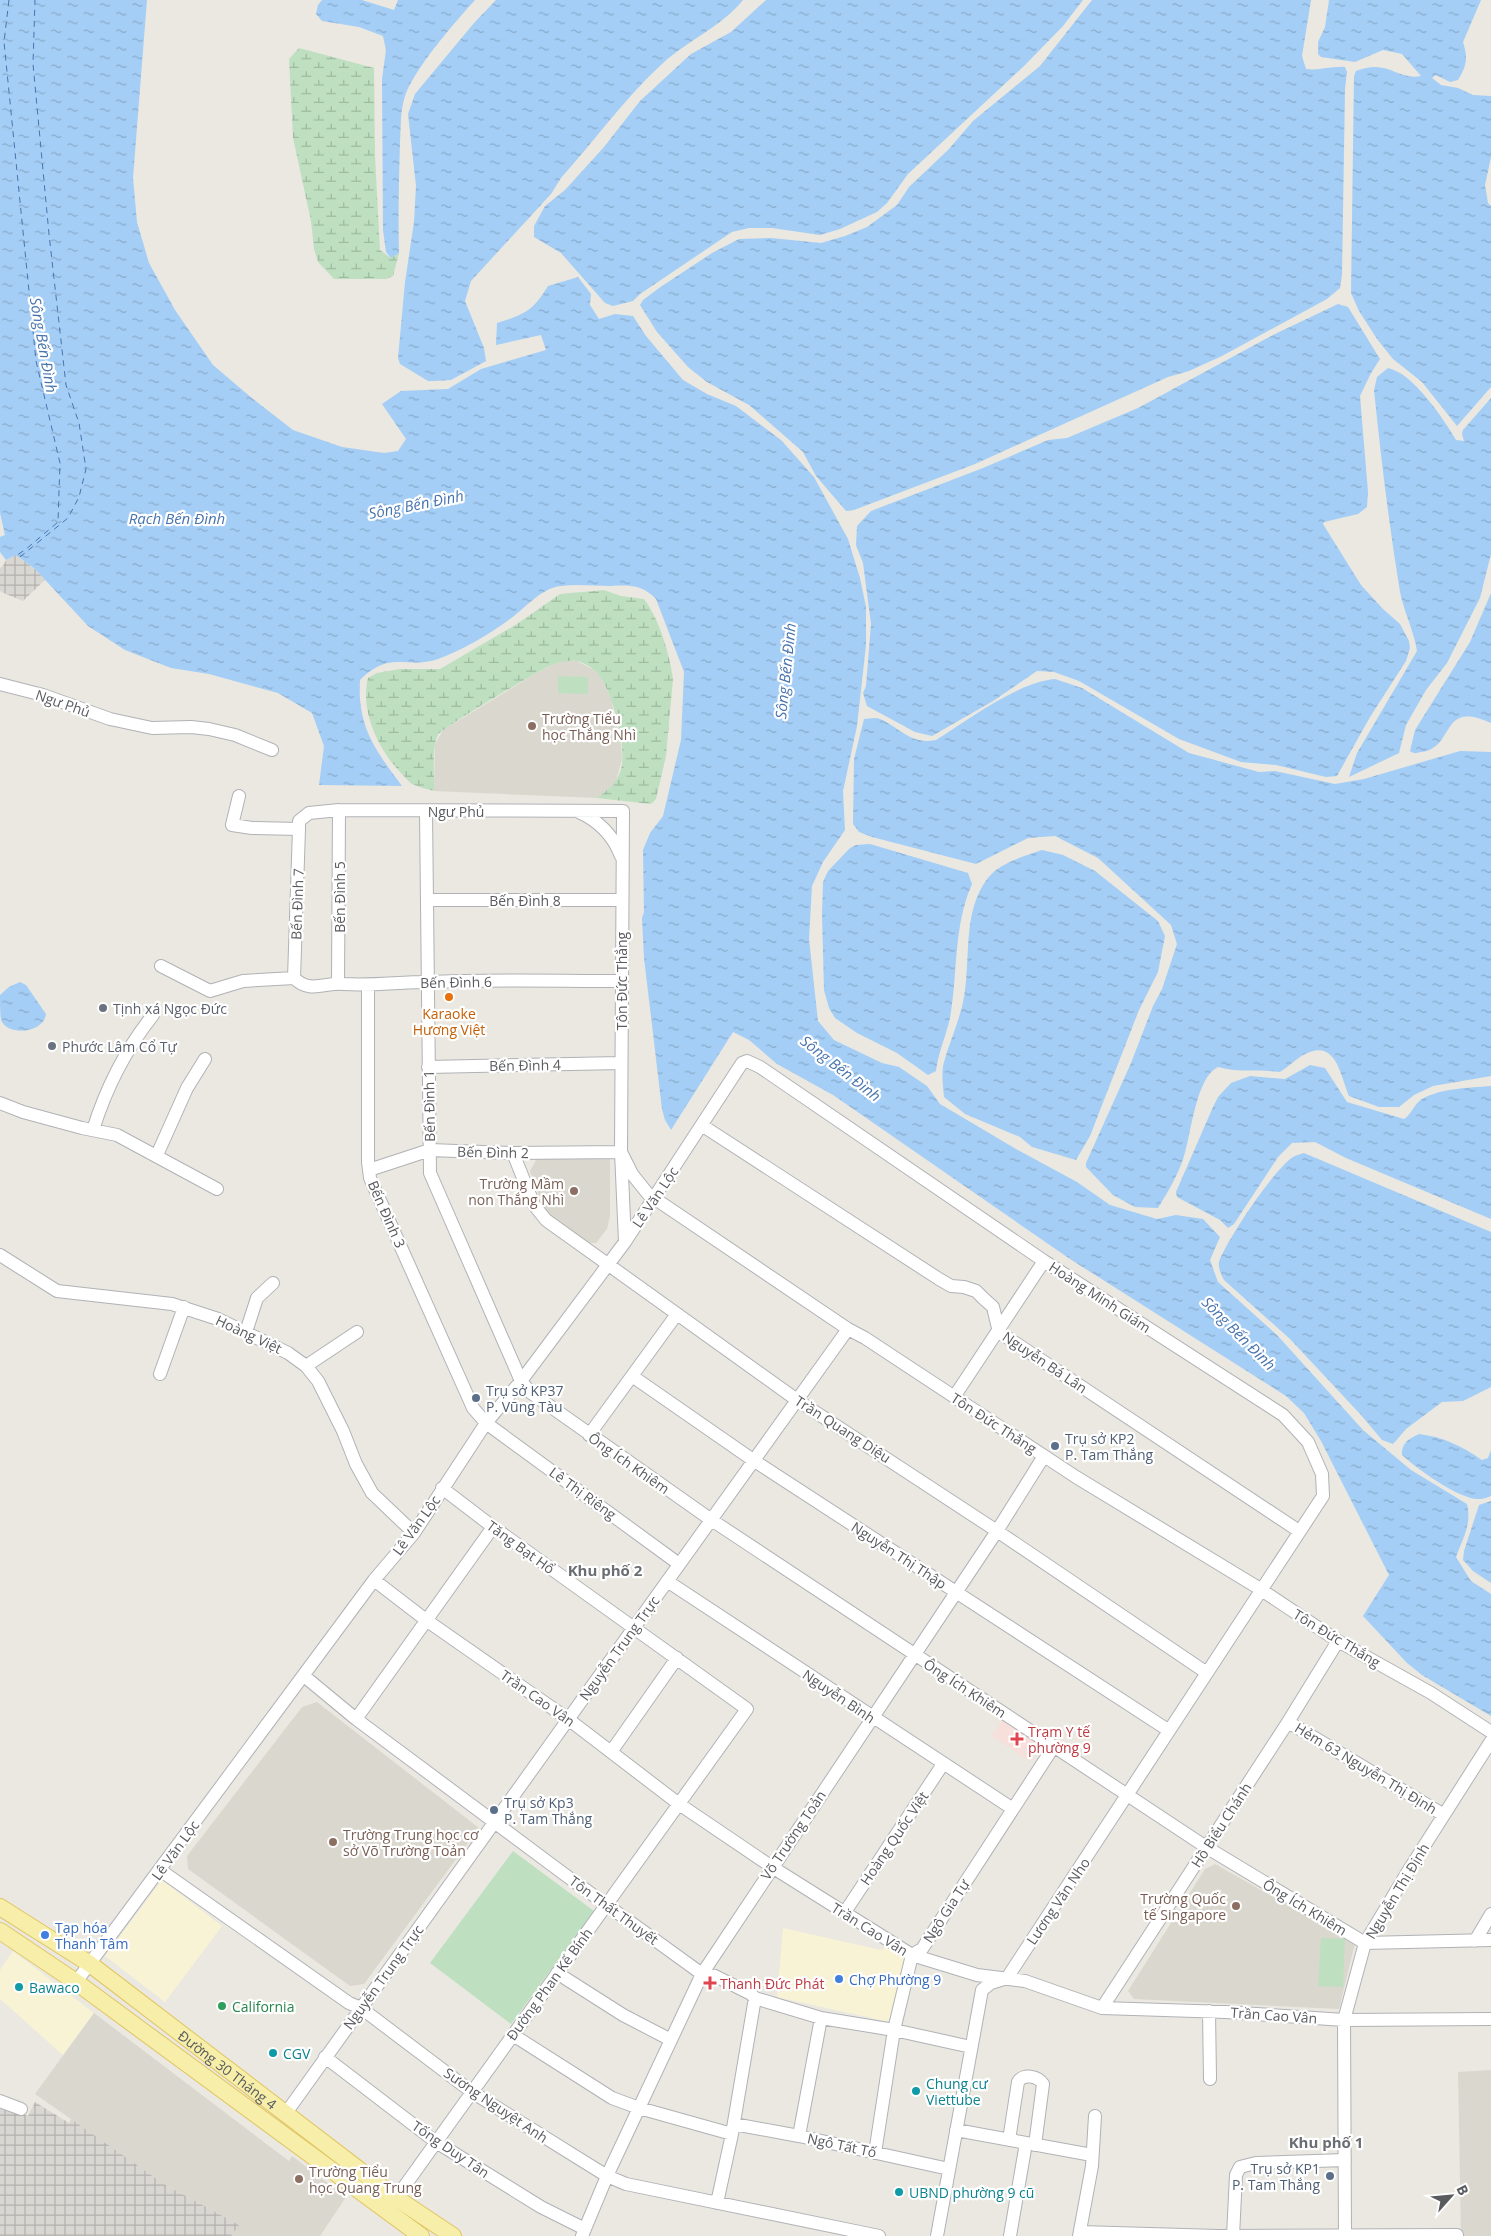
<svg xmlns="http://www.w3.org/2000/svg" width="1491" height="2236" font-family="'Open Sans',sans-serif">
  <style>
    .commercial { fill: #f9f3d5 }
    .industrial { fill: url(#industrial-grid) }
    .education { fill: #dad7ce }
    .medical { fill: #f7e0dc }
    .grass { fill: #bee0c0 }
    .wetland { fill: url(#wetland-marsh) }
    .water { fill: url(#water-ripples) }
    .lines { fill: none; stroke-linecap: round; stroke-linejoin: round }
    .ferry { stroke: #4874ad; stroke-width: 1; stroke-dasharray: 6 5; stroke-linecap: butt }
    .minor-casing { stroke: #b0b2b6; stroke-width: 14 }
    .major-casing { stroke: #e2c561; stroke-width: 18 }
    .minor { stroke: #fff; stroke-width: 12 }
    .major { stroke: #f6eea9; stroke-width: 16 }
    .education-dot { fill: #8d6e63; stroke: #fff; stroke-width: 2 }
    .food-dot { fill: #e8710a; stroke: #fff; stroke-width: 2 }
    .worship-dot { fill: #6b7280; stroke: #fff; stroke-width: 2 }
    .service-dot { fill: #5c6f8a; stroke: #fff; stroke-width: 2 }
    .health-dot { fill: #e0444e; stroke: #fff; stroke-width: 2 }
    .shop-dot { fill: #3f7fe0; stroke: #fff; stroke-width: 2 }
    .culture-dot { fill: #0f9aa8; stroke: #fff; stroke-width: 2 }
    .leisure-dot { fill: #2e9e5b; stroke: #fff; stroke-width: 2 }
    .labels { text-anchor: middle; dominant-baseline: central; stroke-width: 4.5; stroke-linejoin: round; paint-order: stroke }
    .street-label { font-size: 14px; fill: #595b5f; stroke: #fff }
    .education-label { font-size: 14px; fill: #785e54; stroke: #fff; text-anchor: start }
    .worship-label { font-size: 14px; fill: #5b616d; stroke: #fff; text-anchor: start }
    .food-label { font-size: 14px; fill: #c56008; stroke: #fff }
    .service-label { font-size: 14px; fill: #4e5e75; stroke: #fff; text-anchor: start }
    .health-label { font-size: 14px; fill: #be3a42; stroke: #fff; text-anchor: start }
    .shop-label { font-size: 14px; fill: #366cbe; stroke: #fff; text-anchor: start }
    .culture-label { font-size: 14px; fill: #0d838f; stroke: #fff; text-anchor: start }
    .leisure-label { font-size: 14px; fill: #27864d; stroke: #fff; text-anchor: start }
    .water-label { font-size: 15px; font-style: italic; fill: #4874ad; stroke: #fff }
    .neighbourhood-label { font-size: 15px; font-weight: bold; fill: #6a6d71; stroke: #fff }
  </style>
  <defs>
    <pattern id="industrial-grid" width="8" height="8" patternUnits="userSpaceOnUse" patternTransform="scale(1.25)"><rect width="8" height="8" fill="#d9d7d2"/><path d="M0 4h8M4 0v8" fill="none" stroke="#b3b1ae"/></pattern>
    <pattern id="wetland-marsh" width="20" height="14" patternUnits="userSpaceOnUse" patternTransform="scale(1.25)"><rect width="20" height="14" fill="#bee0c0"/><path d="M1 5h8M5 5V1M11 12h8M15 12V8" fill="none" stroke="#9db99f"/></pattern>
    <pattern id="water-ripples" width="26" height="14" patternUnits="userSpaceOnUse" patternTransform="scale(1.25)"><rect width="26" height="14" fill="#a4cef6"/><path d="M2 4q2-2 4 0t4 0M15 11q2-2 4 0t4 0" fill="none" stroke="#89aaca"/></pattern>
  </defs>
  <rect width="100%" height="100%" fill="#eae8e0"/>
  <path class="commercial" d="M162,1880L222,1926L165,2002L105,1956Z
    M783,1928L881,1950L887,1947L905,1960L890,2021H885L777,1997Z
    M13,1951L94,2013L63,2055L0,1999V1970Z"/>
  <path class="industrial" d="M16,555L35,569L45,580L23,601L1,592L0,590V568L3,566L6,560Z
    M35,2102L69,2123L72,2118L164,2184L240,2225L231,2236H0V2105L28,2116Z"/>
  <path class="education" d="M566,661H577L594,670L601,677L611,699L621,745L622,759L616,781L609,789L597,798L434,791L435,744L443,730L535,674L554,664Z
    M537,1158H610V1216L607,1229L596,1243H589L552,1219L544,1210L530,1171Z
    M317,1702L479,1828L364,1984L350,1986L188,1869L187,1856L302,1707Z
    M1215,1864L1355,1943L1339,2009L1134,1999L1128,1991L1205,1869Z
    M94,2013L289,2161L292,2156L346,2197L320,2236H231L239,2225L164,2184L35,2094Z
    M1491,2070V2236H1461L1458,2072Z"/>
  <path class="medical" d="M1003,1718L1042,1743L1029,1761L992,1736Z"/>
  <path class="grass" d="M558,676L588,677V694L558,693Z
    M513,1851L594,1911L511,2024L430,1963Z
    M1321,1938L1345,1939L1343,1987L1318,1986Z"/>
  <path class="wetland" d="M299,48L374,68L375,156L380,250L391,258L399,253L393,276L386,279H334L318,262L314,249L311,221L293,138L289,59Z
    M604,590L621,596L644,599C659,618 670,655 673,679L666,756L656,799L651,804L597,798C608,790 617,783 621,769C627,748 613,696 601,678C596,670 586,663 577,661C569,660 561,662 554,664C541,669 442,728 438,735C431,748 435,776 434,791C427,789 418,787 412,784C408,781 404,776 401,773C378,749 360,711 368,678L377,673L400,669H440L517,624L560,594Z"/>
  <path class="water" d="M0,0H147L133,178L137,222L149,263L175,310L213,365L253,399L293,430L342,447L384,453L398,451L406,439L382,404L401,391L448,389L481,369L546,350L541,335L496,345L497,323C525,314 533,311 548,286L578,277L591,294L590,305L599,319L615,314L633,316L646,336L683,380L707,394L736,406L781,440L814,477L848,539L860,578L866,607V645L857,726L843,791L845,830L823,862L812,886L809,939L818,1021L834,1040L882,1063L899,1067L927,1086L940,1104L1016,1149L1077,1182L1110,1205L1157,1219L1176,1215L1203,1219L1220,1237L1210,1260L1218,1282L1277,1335L1363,1430L1411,1470L1467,1504C1472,1524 1463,1538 1456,1557L1471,1581L1491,1594V1716L1422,1675L1407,1663L1363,1616L1389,1575L1321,1441L1304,1413L1286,1396L1070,1259L833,1095L777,1064L749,1040L733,1032L671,1130L665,1120L662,1109L644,958L642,918L644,912L643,850L650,833L663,816L681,740L684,672L656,599C643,585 629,585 611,586C595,586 577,584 561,586C542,588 528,605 514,616C491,633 465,649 438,659C407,670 391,649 360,680C357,727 376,751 402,786L319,785L324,746L312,713L278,693L209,674L171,668L125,650L88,626L35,569L16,555L6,560L0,552V537L5,535L0,513Z
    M322,0H362L394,10L398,0H475C455,22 414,69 405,96C400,111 401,127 400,142C399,179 398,216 399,253L391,258L386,252L383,230L382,79L386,50L383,36L359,27L322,21L316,14L318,5Z
    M496,0H743C721,27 688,40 662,64C625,98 595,140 561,178L551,194L471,281L465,301L484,348L486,361L451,380L433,381H428L400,364L398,358L405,282L414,222L416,186L408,114L415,94L474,23Z
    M766,0H1083L1063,26L1025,65L908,174L887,203L877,212L840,229L820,235L772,228H749L732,232L640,294L633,301L613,306L605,303L561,253L534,237V226L545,206L565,190L604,147L640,101L691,54L731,32Z
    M1092,0H1311L1302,56L1306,69C1319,71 1331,66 1345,67L1347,72L1345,89L1342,275L1340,288L1327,299L1222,356L1189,371L1168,377L975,464L854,510L846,511L816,476L803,452L749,405L707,382L688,367L657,332L640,305L643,300L659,288L712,253L739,239L771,238L821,243L845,236L867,227L897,205L909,187L948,150L973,121L1040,66Z
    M1329,0H1481L1463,42C1468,58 1467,65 1458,80L1450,82L1436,75L1432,78L1441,85L1458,88L1473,95L1491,96V157L1485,185L1488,203L1491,206V387L1457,426L1422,382L1393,359L1377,339L1359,311L1351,293L1354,76L1356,71C1388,58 1398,81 1421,76L1402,54L1383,50L1355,62L1321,57L1318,54V42L1325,27Z
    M1338,304L1348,307L1380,359L1371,373L1360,396L1368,492L1367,507L1358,514L1324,522L1323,524L1361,585L1383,609L1400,624L1409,641L1410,648L1406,661L1370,717L1337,776L1326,777L1276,765L1241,762L1179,739L1079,681L1054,672L1037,671L993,701L932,736L915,732L867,706L863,693L866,686L871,624L863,563L856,545L857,526L871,511L983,468L1048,440L1067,438L1138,408L1275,334Z
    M1388,368C1413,373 1443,418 1456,440L1464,441L1462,434L1463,430L1491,398V554L1480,598L1447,663L1426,690L1406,725L1399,753L1349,777L1357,753L1417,651C1414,631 1404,612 1400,592C1389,525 1381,458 1374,390L1377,377Z
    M1491,593V723C1439,699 1456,748 1421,752C1416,753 1414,754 1410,751L1415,730L1470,642Z
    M1055,679L1082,688L1189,753L1259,772L1275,771L1335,784L1364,779L1460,751L1491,752V1076L1433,1086L1414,1095L1399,1107H1379L1349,1096C1340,1074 1336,1037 1303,1055C1295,1060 1288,1067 1280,1072C1260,1069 1238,1073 1218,1067C1196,1077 1191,1134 1184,1156C1179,1173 1168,1192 1158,1208L1135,1207L1113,1195L1086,1167V1163L1131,1063L1153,1006L1162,989L1177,944L1171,925L1098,858L1055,836L1028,838L976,864L872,837L859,832L853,824L854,759L864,719C869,719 875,717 880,719C901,728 910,745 936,740C968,720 1018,682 1055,679Z
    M870,844L968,873L972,884C953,927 958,974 950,1018C946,1036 938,1053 936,1071L928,1075L897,1053L857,1033L835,1018L829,1008L824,990L822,914L823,882L828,871L850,848L856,845Z
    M1042,850L1063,855L1095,871L1158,921L1165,936L1158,972L1139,1010L1090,1136L1076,1160L1032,1147L1020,1137L965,1114L944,1097C943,1086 941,1073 944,1062C950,1040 960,1020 964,997C971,958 962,911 988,878C999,863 1025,856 1042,850Z
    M20,982L26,985L46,1014C44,1033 8,1037 1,1020C0,1013 0,1003 0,995L9,987Z
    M1310,1065L1325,1068L1347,1102L1404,1119C1412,1114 1414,1104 1422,1099C1442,1088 1468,1088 1491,1086V1219L1346,1158L1315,1142L1292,1143L1278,1157L1234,1224L1228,1228L1220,1220L1177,1197L1176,1192L1213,1107L1218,1097L1231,1083L1250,1076L1285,1079Z
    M1304,1153L1491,1232V1387L1463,1401L1442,1402L1406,1429L1393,1444L1382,1440L1361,1415L1290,1339L1224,1280C1221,1274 1218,1268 1219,1262C1226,1241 1275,1168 1293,1157C1296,1155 1301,1154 1304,1153Z
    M1419,1434C1443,1437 1462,1446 1482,1460L1488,1458L1491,1450V1496C1488,1497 1483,1499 1480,1499C1461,1501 1416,1468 1402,1455C1401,1443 1409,1439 1419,1434Z
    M1491,1501V1583L1473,1571L1463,1560L1464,1551L1479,1505Z"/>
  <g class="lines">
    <path class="ferry" d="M9,0L4,42L36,361L60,463L58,522L25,550L17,555
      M20,557L68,518L79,497L86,469L79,423L66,385L49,234L33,64L35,0"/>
    <g class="minor-casing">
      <path id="minor" d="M0,684L43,695L110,719L152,728L191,727L209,729L235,735L272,750
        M239,796L232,825L252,828L299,829
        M426,812L430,1173L521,1381L530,1392L710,1519L1206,1847L1365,1943L1491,1940
        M579,812C599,821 613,835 621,856
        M427,900H622
        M161,966L210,991L243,981L294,978
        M294,978L299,829V821L309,813L339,810L623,811L621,1152L625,1242
        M294,978C310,994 325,982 344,984C372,986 399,982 427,982C492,979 556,981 621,981
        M338,983L339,810
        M368,986V1162L370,1178L473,1408L486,1423L679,1564
        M428,1067L621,1063
        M0,1103L23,1112L82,1128L117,1135L217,1189
        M703,1126L939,1279L951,1286L964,1287L976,1291L983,1298L993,1307L999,1332L1299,1531
        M93,1130C106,1088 126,1049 153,1015
        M513,1153L534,1205L546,1220L797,1400L997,1531L1207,1673
        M157,1155L187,1088L205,1059
        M369,1170L430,1150L513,1153L621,1152L632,1174L648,1194L848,1329L865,1338L1076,1477L1257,1587L1338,1641L1431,1693L1491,1732
        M0,1255L57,1291L172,1304L218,1319L288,1353L306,1366L318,1381L343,1431L356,1464L372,1493L414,1533
        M246,1332L257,1298L273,1283
        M306,1366L357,1332
        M160,1374L184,1307
        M632,1376L753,1460L1168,1730
        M954,1397L1044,1261
        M589,1435L677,1314
        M374,1580L426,1620L568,1719L679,1804L772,1867L912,1955L977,1975L1025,1981L1102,2008L1226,2012L1344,2020L1491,2019
        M667,1581L1013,1809
        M304,1676L356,1719L564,1874L702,1974L715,1976L751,1994L755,1998L821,2018L894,2030L971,2047
        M356,1719L493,1527
        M1288,1722L1444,1815
        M611,1752L677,1658
        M160,1870L349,2003L361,2008L472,2092L607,2176L626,2184L879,2236
        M845,1912L943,1764
        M1475,1941L1491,1914
        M557,1973L623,2015L671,2040
        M76,1982L374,1580L414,1533L486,1423L521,1381L625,1242L742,1063L747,1061L760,1067L1044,1261L1283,1415L1308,1442L1322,1474L1323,1496L1007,1978L991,1983L982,1990L937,2236
        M1102,2008L1288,1722L1338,1641
        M1209,2011L1210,2079
        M513,2035L612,2098L639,2108L732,2134
        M325,2057L436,2142L541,2207L585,2229
        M0,2101L21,2109
        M286,2113L848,1329
        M734,2124L799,2136L949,2169
        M956,2130L1092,2155
        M799,2136L821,2018
        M1009,2140L1018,2082C1023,2073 1038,2076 1043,2084L1035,2145
        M875,2153L894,2030L912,1955L922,1949L1054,1746
        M717,2203L732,2134L755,1998
        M391,2205L747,1709L493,1527L442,1488
        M1080,2232L1218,2236L1457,2235
        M582,2236L607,2176L702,1974L997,1531L1044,1456
        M1010,2236L1026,2143
        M1079,2236L1092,2166L1095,2116
        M1233,2236L1236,2175L1240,2167L1256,2163L1345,2160
        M1345,2236L1344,2020L1365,1943L1407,1873L1491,1741"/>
    </g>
    <g class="major-casing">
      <g id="major">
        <path id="s1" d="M0,1907L90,1964L396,2198L453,2236"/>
        <path d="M0,1931L76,1982L421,2236"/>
      </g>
    </g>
    <use href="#minor" class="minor"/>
    <use href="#major" class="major"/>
  </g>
  <g class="education-dot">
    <circle cx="532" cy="726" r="5"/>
    <circle cx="574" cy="1191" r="5"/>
    <circle cx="333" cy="1842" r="5"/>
    <circle cx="1236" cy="1906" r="5"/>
    <circle cx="299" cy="2179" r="5"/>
  </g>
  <circle class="food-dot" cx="449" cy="997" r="5"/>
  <g class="worship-dot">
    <circle cx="103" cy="1008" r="5"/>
    <circle cx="52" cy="1046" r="5"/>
  </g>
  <g class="service-dot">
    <circle cx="476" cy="1398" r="5"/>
    <circle cx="1055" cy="1446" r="5"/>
    <circle cx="494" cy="1810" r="5"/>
    <circle cx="1330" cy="2176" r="5"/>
  </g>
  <g class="health-dot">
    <path d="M1014.5 1731.5h5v5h5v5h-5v5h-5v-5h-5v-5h5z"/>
    <path d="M707.5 1975.5h5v5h5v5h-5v5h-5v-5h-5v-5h5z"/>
  </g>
  <g class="shop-dot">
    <circle cx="45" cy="1935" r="5"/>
    <circle cx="839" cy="1979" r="5"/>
  </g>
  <g class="culture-dot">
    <circle cx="19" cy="1987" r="5"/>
    <circle cx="273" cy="2053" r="5"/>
    <circle cx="916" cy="2091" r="5"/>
    <circle cx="899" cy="2192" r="5"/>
  </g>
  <circle class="leisure-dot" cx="222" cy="2006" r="5"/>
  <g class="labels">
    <g class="street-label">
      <text transform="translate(63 703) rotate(19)">Ngư Phủ</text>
      <text x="456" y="811">Ngư Phủ</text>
      <text transform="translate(339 897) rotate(-90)">Bến Đình 5</text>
      <text x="525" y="900">Bến Đình 8</text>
      <text transform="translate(297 904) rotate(-88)">Bến Đình 7</text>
      <text transform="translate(621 981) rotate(-90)">Tôn Đức Thắng</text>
      <text transform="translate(456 982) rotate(-1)">Bến Đình 6</text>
      <text transform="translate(525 1065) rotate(-1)">Bến Đình 4</text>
      <text transform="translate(429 1106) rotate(-91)">Bến Đình 1</text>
      <text transform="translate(493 1152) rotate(1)">Bến Đình 2</text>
      <text transform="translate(655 1197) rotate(-56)">Lê Văn Lộc</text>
      <text transform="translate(387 1214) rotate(66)">Bến Đình 3</text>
      <text transform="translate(1100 1297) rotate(33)">Hoàng Minh Giám</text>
      <text transform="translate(249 1334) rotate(25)">Hoàng Việt</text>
      <text transform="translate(1045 1362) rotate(34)">Nguyễn Bá Lân</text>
      <text transform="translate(994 1423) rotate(33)">Tôn Đức Thắng</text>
      <text transform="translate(843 1429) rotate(33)">Trần Quang Diệu</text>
      <text transform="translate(629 1463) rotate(35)">Ông Ích Khiêm</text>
      <text transform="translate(583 1493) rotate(36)">Lê Thị Riêng</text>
      <text transform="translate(416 1525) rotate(-54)">Lê Văn Lộc</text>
      <text transform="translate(521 1547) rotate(36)">Tăng Bạt Hổ</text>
      <text transform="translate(899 1555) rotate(33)">Nguyễn Thị Thập</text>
      <text transform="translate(1337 1638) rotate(31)">Tôn Đức Thắng</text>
      <text transform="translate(619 1648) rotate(-54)">Nguyễn Trung Trực</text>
      <text transform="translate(965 1688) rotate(33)">Ông Ích Khiêm</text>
      <text transform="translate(839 1696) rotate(34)">Nguyễn Bình</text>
      <text transform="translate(538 1698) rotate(35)">Trần Cao Vân</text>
      <text transform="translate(1366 1768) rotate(31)">Hẻm 63 Nguyễn Thị Định</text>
      <text transform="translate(1221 1825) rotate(-57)">Hồ Biểu Chánh</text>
      <text transform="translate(793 1835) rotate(-56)">Võ Trường Toản</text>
      <text transform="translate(894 1838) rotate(-56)">Hoàng Quốc Việt</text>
      <text transform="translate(175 1850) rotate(-54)">Lê Văn Lộc</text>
      <text transform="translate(1397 1891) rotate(-59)">Nguyễn Thị Định</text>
      <text transform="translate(1058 1901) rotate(-56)">Lương Văn Nho</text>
      <text transform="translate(1305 1907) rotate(31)">Ông Ích Khiêm</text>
      <text transform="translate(614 1910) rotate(36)">Tôn Thất Thuyết</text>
      <text transform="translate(946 1911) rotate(-57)">Ngô Gia Tự</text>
      <text transform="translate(870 1929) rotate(32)">Trần Cao Vân</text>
      <text transform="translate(383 1977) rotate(-54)">Nguyễn Trung Trực</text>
      <text transform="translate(549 1984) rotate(-54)">Đường Phan Kế Bính</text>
      <text transform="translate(1274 2015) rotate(4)">Trần Cao Vân</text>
      <text stroke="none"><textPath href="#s1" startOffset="280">Đường 30 Tháng 4</textPath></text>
      <text transform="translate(496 2105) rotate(34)">Sương Nguyệt Anh</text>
      <text transform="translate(842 2145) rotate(12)">Ngô Tất Tố</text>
      <text transform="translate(451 2149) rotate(34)">Tống Duy Tân</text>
    </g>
    <g class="education-label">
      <text x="542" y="718">Trường Tiểu<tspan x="542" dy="16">học Thắng Nhì</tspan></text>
      <text x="564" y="1183" text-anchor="end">Trường Mầm<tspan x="564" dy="16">non Thắng Nhì</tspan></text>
      <text x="343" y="1834">Trường Trung học cơ<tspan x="343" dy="16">sở Võ Trường Toản</tspan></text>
      <text x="1226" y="1898" text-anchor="end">Trường Quốc<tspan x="1226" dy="16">tế Singapore</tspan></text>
      <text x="309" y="2171">Trường Tiểu<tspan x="309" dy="16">học Quang Trung</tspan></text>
    </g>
    <g class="worship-label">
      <text x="113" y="1008">Tịnh xá Ngọc Đức</text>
      <text x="62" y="1046">Phước Lâm Cổ Tự</text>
    </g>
    <g class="food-label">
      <text x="449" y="1013">Karaoke<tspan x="449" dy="16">Hương Việt</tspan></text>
    </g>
    <g class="service-label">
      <text x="486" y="1390">Trụ sở KP37<tspan x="486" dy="16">P. Vũng Tàu</tspan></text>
      <text x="1065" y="1438">Trụ sở KP2<tspan x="1065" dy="16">P. Tam Thắng</tspan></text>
      <text x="504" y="1802">Trụ sở Kp3<tspan x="504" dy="16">P. Tam Thắng</tspan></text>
      <text x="1320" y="2168" text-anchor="end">Trụ sở KP1<tspan x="1320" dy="16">P. Tam Thắng</tspan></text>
    </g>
    <g class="health-label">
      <text x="1028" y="1731">Trạm Y tế<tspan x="1028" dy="16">phường 9</tspan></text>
      <text x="720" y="1983">Thanh Đức Phát</text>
    </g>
    <g class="shop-label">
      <text x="55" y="1927">Tạp hóa<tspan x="55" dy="16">Thanh Tâm</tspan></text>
      <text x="849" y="1979">Chợ Phường 9</text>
    </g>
    <g class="culture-label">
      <text x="29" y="1987">Bawaco</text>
      <text x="283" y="2053">CGV</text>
      <text x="926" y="2083">Chung cư<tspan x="926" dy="16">Viettube</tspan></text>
      <text x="909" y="2192">UBND phường 9 cũ</text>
    </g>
    <g class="leisure-label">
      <text x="232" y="2006">California</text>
    </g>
    <g class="water-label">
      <text transform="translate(44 345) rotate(80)">Sông Bến Đình</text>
      <text transform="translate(416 504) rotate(-11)">Sông Bến Đình</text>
      <text x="177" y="518">Rạch Bến Đình</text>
      <text transform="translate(785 671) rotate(-84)">Sông Bến Đình</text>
      <text transform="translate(841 1068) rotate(38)">Sông Bến Đình</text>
      <text transform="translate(1239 1333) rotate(45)">Sông Bến Đình</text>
    </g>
    <g class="neighbourhood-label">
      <text x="605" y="1570">Khu phố 2</text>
      <text x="1326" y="2142">Khu phố 1</text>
    </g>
  </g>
  <g transform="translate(1451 2196) rotate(63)" stroke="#ffffff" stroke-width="4" paint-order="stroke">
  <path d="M0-4L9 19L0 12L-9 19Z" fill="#595b5f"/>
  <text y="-8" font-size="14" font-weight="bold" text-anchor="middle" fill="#595b5f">B</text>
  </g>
</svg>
